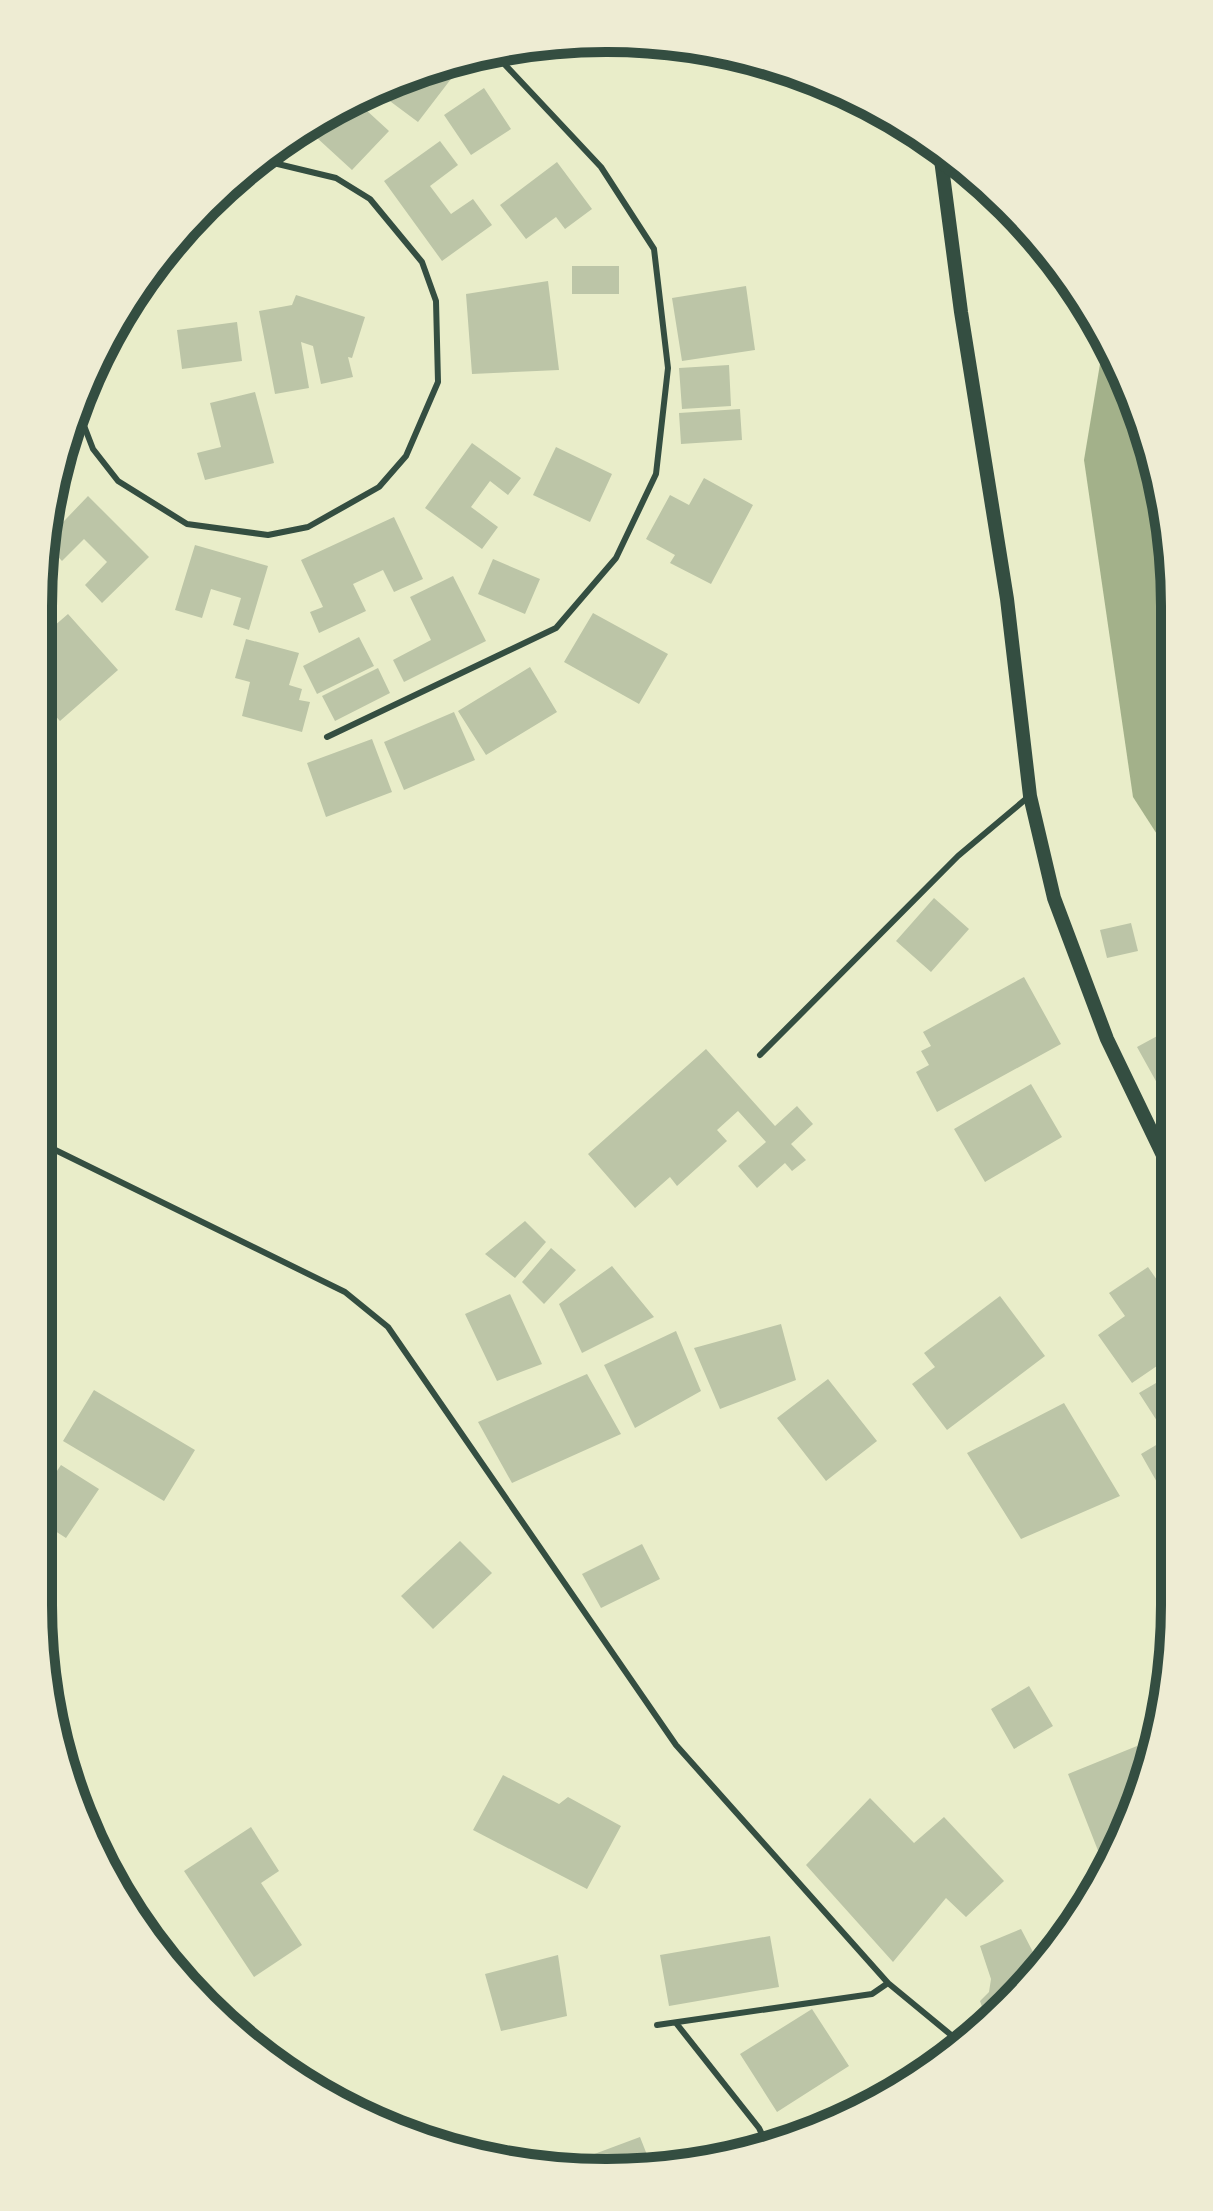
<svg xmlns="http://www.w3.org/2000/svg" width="1213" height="2211" font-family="'Alegreya Sans',sans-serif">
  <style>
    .water { fill: #a3b18a }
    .building { fill: #bcc5a7 }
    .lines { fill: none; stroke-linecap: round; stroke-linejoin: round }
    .service { stroke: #344e41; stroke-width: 6 }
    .tertiary { stroke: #344e41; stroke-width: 14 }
    .rim { fill: none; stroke: #344e41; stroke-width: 10 }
  </style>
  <rect width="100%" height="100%" fill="#e9edc9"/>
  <path class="water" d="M1104,340L1145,423L1170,533L1171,856L1133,797L1084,460Z"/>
  <path class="building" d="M478,54L464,75L446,62L459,57Z
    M440,65L454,75L418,122L379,93L385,85Z
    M484,88L511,129L471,155L444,115Z
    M353,98L389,131L352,170L316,137Z
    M440,141L458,165L430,186L451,214L473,199L492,225L442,261L384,181Z
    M557,162L592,209L565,229L556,217L526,239L500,205Z
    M572,266H619V294H572Z
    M548,281L559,370L472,374L466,294Z
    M746,286L755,350L682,361L672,298Z
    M296,295L365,317L352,358L348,357L353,377L321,384L313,346L301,342L309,388L275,394L259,311L292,305Z
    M237,322L242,361L182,369L177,330Z
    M729,365L731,406L682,409L679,368Z
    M255,392L274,463L205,480L197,453L221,447L210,403Z
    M740,409L742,440L681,444L679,413Z
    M472,443L521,478L508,495L490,481L471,507L498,527L482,549L425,508Z
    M556,447L612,474L590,522L533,495Z
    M704,478L753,505L711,584L670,563L675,555L646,539L670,495L689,505Z
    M88,496L149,557L102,603L85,585L107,562L84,539L62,561L44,542Z
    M394,517L423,579L394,592L383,570L353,584L366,611L319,633L310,612L323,607L301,560Z
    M195,545L268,566L249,630L233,625L241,598L211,589L202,618L175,610Z
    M493,559L540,579L525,614L478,594Z
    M453,576L486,641L404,682L393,660L431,640L410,597Z
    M593,613L668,654L639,704L564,662Z
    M68,614L118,670L60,721L39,698V639Z
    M359,637L374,666L317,694L303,666Z
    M246,639L299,653L289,685L302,689L299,700L310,702L302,732L242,716L250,682L235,678Z
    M530,667L557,712L486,755L458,711Z
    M378,668L390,693L335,721L322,696Z
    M454,712L475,760L404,790L384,742Z
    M372,739L392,792L326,817L307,763Z
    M934,898L969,929L931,972L896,941Z
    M1131,923L1138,951L1107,958L1100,930Z
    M1024,977L1061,1044L937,1112L916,1072L929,1065L921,1051L931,1046L923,1032Z
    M1172,1028V1110L1137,1047Z
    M706,1049L775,1126L797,1106L813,1124L791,1144L806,1160L792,1171L785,1163L757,1188L738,1166L766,1142L738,1111L717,1130L727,1141L677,1186L670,1177L635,1208L588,1154Z
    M1031,1084L1062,1137L985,1182L954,1129Z
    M525,1221L546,1242L515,1278L485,1254Z
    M551,1248L576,1270L544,1304L522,1282Z
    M612,1266L654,1317L582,1353L559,1304Z
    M1148,1267L1173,1303V1355L1132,1383L1098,1335L1125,1316L1109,1293Z
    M510,1294L542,1364L497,1381L465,1314Z
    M1000,1296L1045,1356L947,1430L912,1384L935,1367L924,1353Z
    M781,1324L796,1380L720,1409L694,1348Z
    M676,1331L701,1391L635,1428L604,1365Z
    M1173,1373V1495L1167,1500L1141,1454L1168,1438L1139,1393Z
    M587,1374L621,1434L512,1483L478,1422Z
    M828,1379L877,1441L826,1481L777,1418Z
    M94,1390L195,1450L164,1501L63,1441Z
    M1064,1403L1120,1496L1021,1539L967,1453Z
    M61,1465L99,1489L66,1538L38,1520V1499Z
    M460,1541L492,1573L433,1629L401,1596Z
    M642,1544L660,1579L601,1608L582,1574Z
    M1029,1686L1053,1726L1014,1749L991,1709Z
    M1137,1746L1146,1774L1106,1871L1068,1774Z
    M503,1775L559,1804L568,1797L621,1826L587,1889L473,1830Z
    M870,1798L914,1843L944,1817L1004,1881L966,1917L946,1898L893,1962L806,1865Z
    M251,1827L279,1871L261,1883L302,1945L254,1977L184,1871Z
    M1021,1929L1034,1954L1047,1952L988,2024L980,2001L989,1992L991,1979L980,1946Z
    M770,1936L779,1987L669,2006L660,1955Z
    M558,1955L567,2016L501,2031L485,1974Z
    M812,2009L849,2066L777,2112L740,2054Z
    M640,2137L653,2170L593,2167L589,2156Z"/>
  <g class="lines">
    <path class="service" d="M78,410L93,449L118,481L187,524L268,535L308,527L379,487L406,456L438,382L436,301L422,262L370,199L336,178L257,159
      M327,737L556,628L616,558L656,474L668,368L654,249L601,167L493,52
      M760,1055L958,856L1027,798
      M39,1142L345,1292L388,1327L676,1745L888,1983L962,2044
      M676,2023L759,2128L766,2143
      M657,2025L872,1994L888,1983"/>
    <path class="tertiary" d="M940,152L961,312L1007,599L1030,796L1054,898L1107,1039L1172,1174"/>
  </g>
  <path d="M0 0H1213V2211H0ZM606 52H607A554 554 0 0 1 1161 606V1605A554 554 0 0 1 607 2159H606A554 554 0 0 1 52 1605V606A554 554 0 0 1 606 52Z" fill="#eeecd3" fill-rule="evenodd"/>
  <path class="rim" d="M606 52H607A554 554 0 0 1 1161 606V1605A554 554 0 0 1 607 2159H606A554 554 0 0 1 52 1605V606A554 554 0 0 1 606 52Z"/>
</svg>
